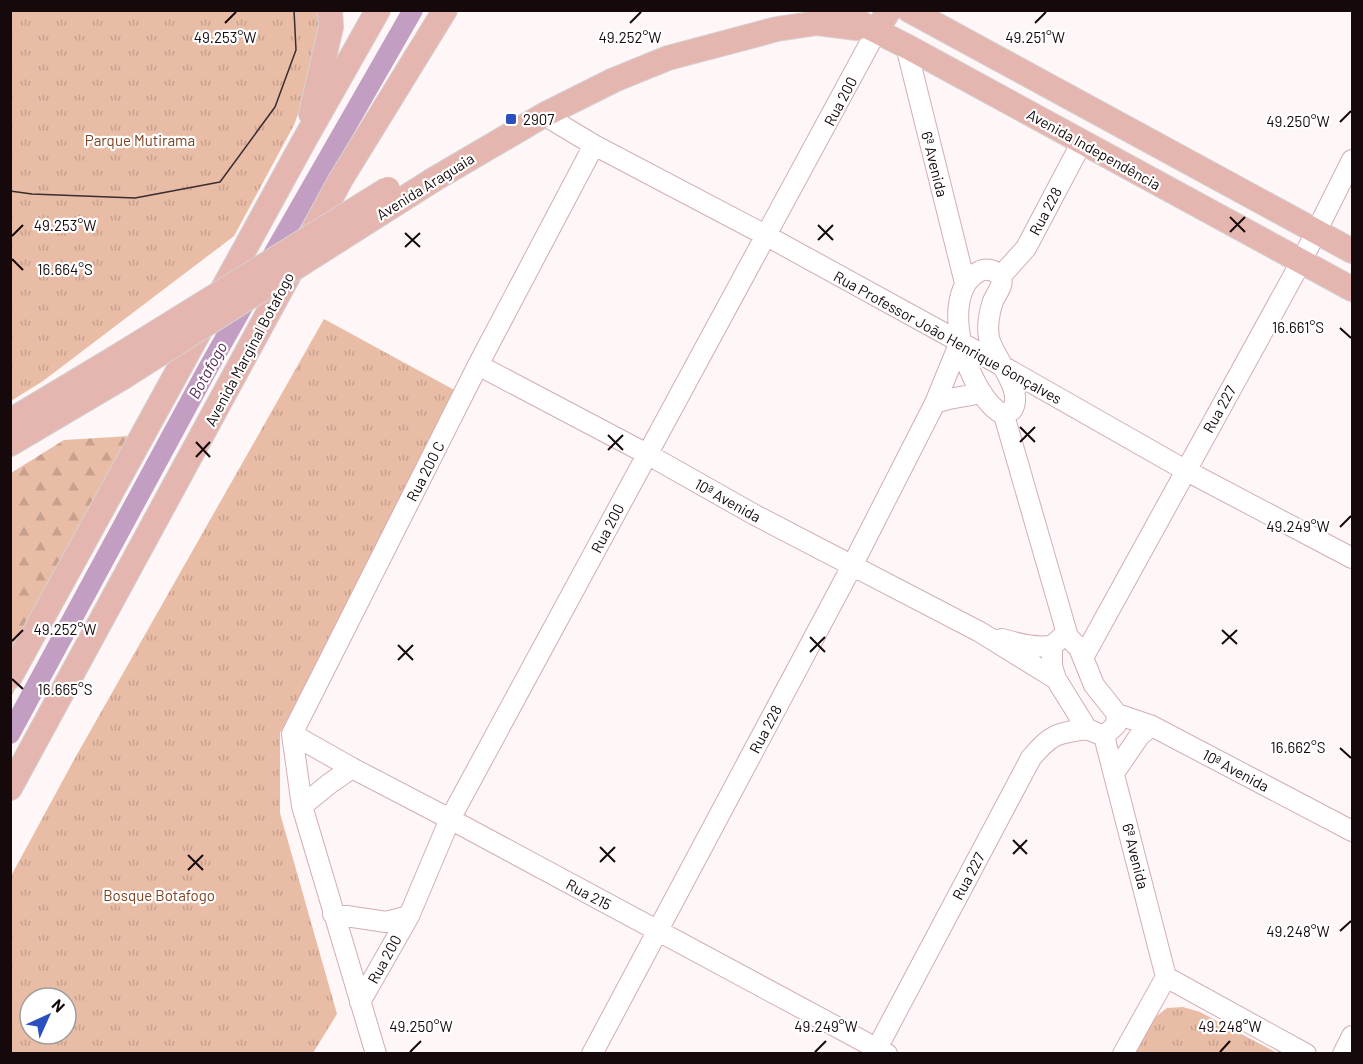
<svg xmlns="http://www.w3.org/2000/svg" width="1363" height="1064" font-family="Barlow,sans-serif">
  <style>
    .forest { fill: url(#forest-firs) }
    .park { fill: url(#park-tufts); fill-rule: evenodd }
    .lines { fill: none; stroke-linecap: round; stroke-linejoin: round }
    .canal { stroke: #c39ec3; stroke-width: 20 }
    .minor-casing { stroke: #d4adb3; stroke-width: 22 }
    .major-casing { stroke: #d5d3d3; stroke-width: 26 }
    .minor { stroke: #fff; stroke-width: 20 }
    .major { stroke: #e5b5b0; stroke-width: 24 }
    .tram { stroke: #382d2f; stroke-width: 1.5 }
    .major-bridge-casing { stroke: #d5d3d3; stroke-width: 26; stroke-linecap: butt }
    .major-bridge { stroke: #e5b5b0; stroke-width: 24 }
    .ticks { fill: none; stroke: #15090b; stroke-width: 2 }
    .poi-dot { fill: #2a50bf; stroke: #fff; stroke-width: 2 }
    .labels { text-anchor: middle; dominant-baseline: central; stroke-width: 4.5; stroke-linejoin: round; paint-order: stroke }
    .street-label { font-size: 15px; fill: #15090b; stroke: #fff }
    .poi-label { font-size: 15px; fill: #15090b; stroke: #fff; text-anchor: start }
    .park-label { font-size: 15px; fill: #7f4220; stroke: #fff }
    .water-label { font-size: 16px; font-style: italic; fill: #562857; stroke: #fff }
    .ticks-label { font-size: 15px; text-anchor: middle; fill: #15090b; stroke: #fff; stroke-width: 4.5; stroke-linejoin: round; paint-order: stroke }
  </style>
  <defs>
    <pattern id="forest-firs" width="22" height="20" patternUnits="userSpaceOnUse" patternTransform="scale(1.5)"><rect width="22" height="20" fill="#e9bca6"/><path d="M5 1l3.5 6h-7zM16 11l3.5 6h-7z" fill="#c7a08e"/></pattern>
    <pattern id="park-tufts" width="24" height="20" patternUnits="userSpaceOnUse" patternTransform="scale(1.5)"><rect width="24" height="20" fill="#e9bca6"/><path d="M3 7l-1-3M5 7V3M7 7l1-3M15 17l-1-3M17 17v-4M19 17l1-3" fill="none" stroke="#c7a08e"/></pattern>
  </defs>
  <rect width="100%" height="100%" fill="#fef6f7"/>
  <path class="forest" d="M147,435L11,697V473L64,440Z"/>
  <path class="park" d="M11,11H324L316,65L294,125L234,236L43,381L11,401Z
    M324,319L458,392L280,733V813L337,1014L313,1053L11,1054V876L75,758ZM30,998H66V1034H30Z
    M1183,1007L1200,1012L1277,1053H1135L1154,1018L1167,1008Z"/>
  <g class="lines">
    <path class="canal" d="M268,263L413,10
      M10,734L207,370L249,296"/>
    <g class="minor-casing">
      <path id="minor" d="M906,46L965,283
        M544,115L594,145L767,236L960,342L1185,470L1352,558
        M1001,276C994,270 987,268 980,271C935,292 968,398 1004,415L1068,637L1079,648L1094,685L1117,714L1116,725L1104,736L1087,729L1056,679L1052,666V646L1062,637H1068
        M1001,276L1026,248L1082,142
        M1001,276C1004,286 997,292 993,301C989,312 987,327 989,338C994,359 1025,390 1012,410L1004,415
        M478,365L647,454L755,515L980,632L1056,679
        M935,403L949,399L982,393
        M1002,639C1020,644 1034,648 1052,646
        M1084,656L1301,262L1352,160
        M1117,714L1152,726L1352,831
        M292,734L352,768L450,819L887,1054
        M1104,736L1166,977
        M1114,773L1140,735L1152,726
        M302,806L329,784L352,768
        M333,914L386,922L409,916
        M1166,977L1306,1054
        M360,1002L409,916L450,819L877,30
        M376,1054L302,806L292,734L478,365L594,145
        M592,1054L852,566L935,403L960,342
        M874,1054L1031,758C1051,734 1057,733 1087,729
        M1123,1054L1166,977
        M1343,1054L1352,1036"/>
    </g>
    <g class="major-casing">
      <path id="major" d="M835,10L906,46L1352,289
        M909,10L1352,251
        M877,30L889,10
        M311,114L331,27L330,10
        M433,180L544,115L614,80L668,58L777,29L817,23L857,28
        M10,421L115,358
        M10,444L120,379
        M10,677L305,139L378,10
        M10,788L341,179L445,10"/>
    </g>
    <use href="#minor" class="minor"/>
    <use href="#major" class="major"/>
    <path class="tram" d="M10,191L32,194L135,198L220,182L275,107L296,50L294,10"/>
    <g class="major-bridge-casing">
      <path id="major-bridge" d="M115,358L388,189
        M120,379L433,180"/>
    </g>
    <use href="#major-bridge" class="major-bridge"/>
  </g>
  <path class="ticks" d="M225,23L236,12M630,23L641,12M1035,23L1046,12M1340,122L1351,111M1230,217L1245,232M818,225L833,240M1230,232L1245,217M405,233L420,247M12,236L23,225M818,240L833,225M405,247L420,233M12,259L23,270M1340,328L1351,338M1020,427L1035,442M608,435L623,450M196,442L210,457M1020,442L1035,427M608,450L623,435M196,457L210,442M1340,527L1351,516M1222,630L1237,644M810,637L825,652M12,641L23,630M1222,644L1237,630M398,645L413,660M810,652L825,637M398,660L413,645M12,679L23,689M1340,748L1351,758M1013,840L1027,854M600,847L615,862M1013,854L1027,840M188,855L203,870M600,862L615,847M188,870L203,855M1340,931L1351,921M410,1052L421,1041M815,1052L826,1041M1220,1052L1230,1041"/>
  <rect class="poi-dot" x="505" y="113" width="12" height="12" rx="3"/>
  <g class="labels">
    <g class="street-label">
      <text transform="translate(840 101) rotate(-62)">Rua 200</text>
      <text transform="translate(1094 149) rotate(29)">Avenida Independência</text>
      <text transform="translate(935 164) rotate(76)">6ª Avenida</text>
      <text transform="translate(425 186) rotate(-32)">Avenida Araguaia</text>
      <text transform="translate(1045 211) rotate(-62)">Rua 228</text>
      <text transform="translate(948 337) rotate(29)">Rua Professor João Henrique Gonçalves</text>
      <text transform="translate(249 349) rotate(-62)">Avenida Marginal Botafogo</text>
      <text transform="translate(1219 409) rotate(-61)">Rua 227</text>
      <text transform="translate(425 471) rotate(-63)">Rua 200 C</text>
      <text transform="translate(728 500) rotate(29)">10ª Avenida</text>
      <text transform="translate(607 528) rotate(-62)">Rua 200</text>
      <text transform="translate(765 729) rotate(-62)">Rua 228</text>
      <text transform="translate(1236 770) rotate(28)">10ª Avenida</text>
      <text transform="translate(1136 856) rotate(76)">6ª Avenida</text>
      <text transform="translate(968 876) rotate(-62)">Rua 227</text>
      <text transform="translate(589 894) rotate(28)">Rua 215</text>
      <text transform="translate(384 959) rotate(-61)">Rua 200</text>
    </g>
    <g class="poi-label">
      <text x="523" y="119">2907</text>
    </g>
    <g class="park-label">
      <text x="140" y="140">Parque Mutirama</text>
      <text x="159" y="895">Bosque Botafogo</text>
    </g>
    <g class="water-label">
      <text transform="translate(207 370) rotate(-61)">Botafogo</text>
    </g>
  </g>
  <g class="ticks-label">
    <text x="225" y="43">49.253°W</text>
    <text x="630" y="43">49.252°W</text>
    <text x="1035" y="43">49.251°W</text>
    <text x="1298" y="127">49.250°W</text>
    <text x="65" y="231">49.253°W</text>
    <text x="65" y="275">16.664°S</text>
    <text x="1298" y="333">16.661°S</text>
    <text x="1298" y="532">49.249°W</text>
    <text x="65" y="635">49.252°W</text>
    <text x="65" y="695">16.665°S</text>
    <text x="1298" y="753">16.662°S</text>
    <text x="1298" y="937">49.248°W</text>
    <text x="421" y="1032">49.250°W</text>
    <text x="826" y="1032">49.249°W</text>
    <text x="1230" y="1032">49.248°W</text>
  </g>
  <rect width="1363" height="1064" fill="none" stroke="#15090b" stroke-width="24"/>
  <g transform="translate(48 1016) rotate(45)"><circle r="28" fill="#ffffff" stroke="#a19d9d" stroke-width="1.5"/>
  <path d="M0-4.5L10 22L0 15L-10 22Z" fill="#2a50bf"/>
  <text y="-9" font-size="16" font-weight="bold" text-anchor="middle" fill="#15090b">N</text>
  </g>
</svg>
